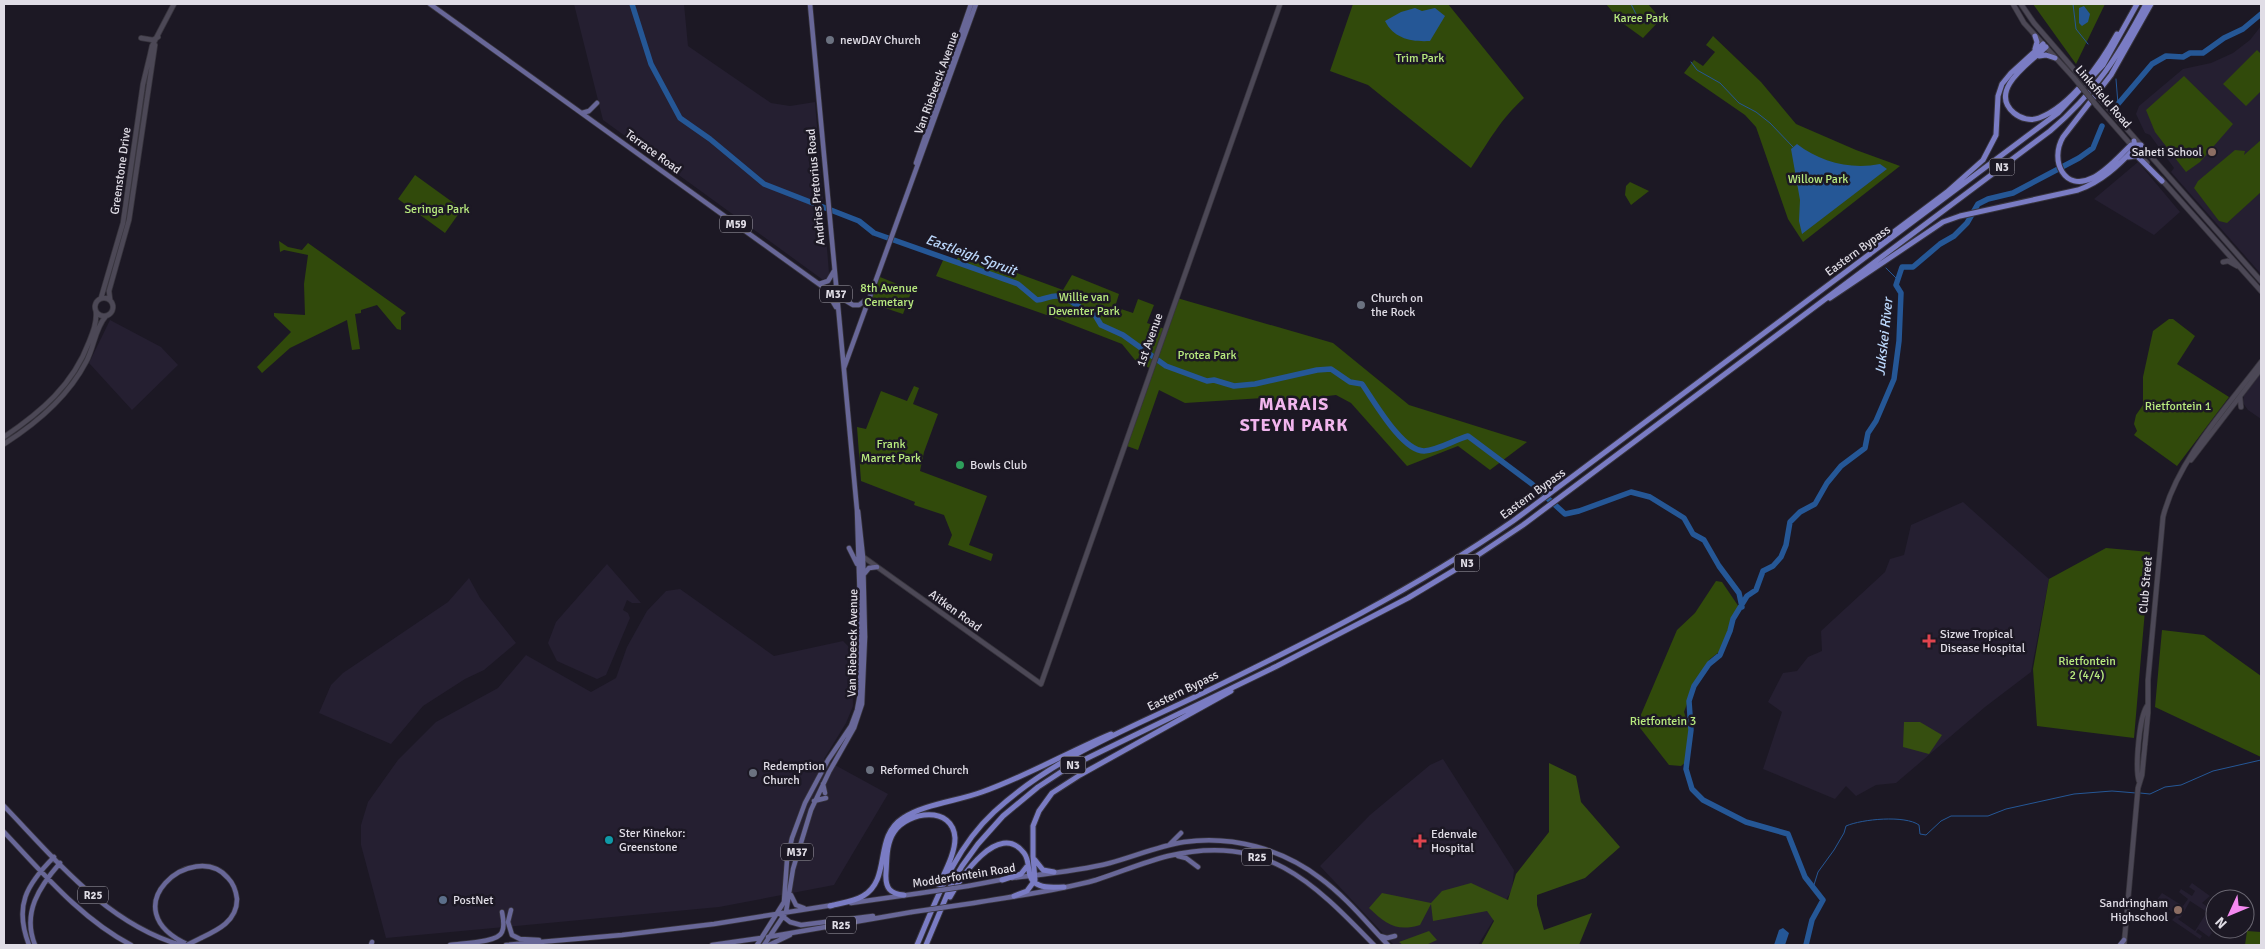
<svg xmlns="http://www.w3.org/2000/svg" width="2265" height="949" font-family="Signika,sans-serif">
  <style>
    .built { fill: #251f31; fill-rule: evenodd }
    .green { fill: #314a0b }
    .forest { fill: #364f10 }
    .water { fill: #255796 }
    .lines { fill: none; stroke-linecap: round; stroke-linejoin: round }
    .stream { stroke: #255796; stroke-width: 1 }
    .river { stroke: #255796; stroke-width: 5.5 }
    .secondary-casing { stroke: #37343d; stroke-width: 6 }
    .primary-casing { stroke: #37343d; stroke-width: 6 }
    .motorway-casing { stroke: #37343d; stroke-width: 7 }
    .secondary { stroke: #4c4856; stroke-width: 4.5 }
    .primary { stroke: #686798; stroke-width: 4.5 }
    .motorway { stroke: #7a7cc4; stroke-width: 5 }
    .secondary-bridge-casing { stroke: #37343d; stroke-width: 6; stroke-linecap: butt }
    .primary-bridge-casing { stroke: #37343d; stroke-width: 6; stroke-linecap: butt }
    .secondary-bridge { stroke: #4c4856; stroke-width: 4.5 }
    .primary-bridge { stroke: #686798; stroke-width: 4.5 }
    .worship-dot { fill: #6b7280; stroke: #1c1824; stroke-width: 2 }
    .education-dot { fill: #8d6e63; stroke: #1c1824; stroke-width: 2 }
    .leisure-dot { fill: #2e9e5b; stroke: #1c1824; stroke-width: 2 }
    .health-dot { fill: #e0444e; stroke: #1c1824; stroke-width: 2 }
    .culture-dot { fill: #0f9aa8; stroke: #1c1824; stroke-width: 2 }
    .service-dot { fill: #5c6f8a; stroke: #1c1824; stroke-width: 2 }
    .labels { text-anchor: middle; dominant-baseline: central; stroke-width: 5; stroke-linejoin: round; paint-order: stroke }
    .shield { fill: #1c1824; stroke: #a5a2ac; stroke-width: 1 }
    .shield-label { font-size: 11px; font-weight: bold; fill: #e0dde6 }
    .park-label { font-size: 12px; fill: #b9eb7f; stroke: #1c1824 }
    .poi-label { font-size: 12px; fill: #e0dde6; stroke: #1c1824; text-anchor: start }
    .street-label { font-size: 12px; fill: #e0dde6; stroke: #1c1824 }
    .water-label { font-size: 14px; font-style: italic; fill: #bad6fa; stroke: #1c1824 }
    .district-label { font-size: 18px; font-weight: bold; letter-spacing: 1px; fill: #f1b5ed; stroke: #1c1824 }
  </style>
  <rect width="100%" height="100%" fill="#1c1824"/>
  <path class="built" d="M574,4H684L688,46L771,103L790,106L815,102L830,285L603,120Z
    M2261,26V274L2171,172L2174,168L2150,135L2145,133L2136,114L2139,106L2183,69L2211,63L2233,53L2250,40Z
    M2138,162L2180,212L2154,235L2094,199Z
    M110,320L161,347L178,365L132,410L89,363Z
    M2261,373V419L2248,410L2243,403L2244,395Z
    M1963,502L2049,579L2031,672L1985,707L1896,783L1876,785L1856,796L1846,786L1835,799L1763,769L1782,712L1768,702L1783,673L1797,671L1808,657L1822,651L1821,631L1885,572L1890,559L1904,555L1911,525Z
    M607,564L641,603H632L627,600L623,610L628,613L630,618L606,675L597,679L557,661L548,643L556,622Z
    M469,578L480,598L516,643L484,670L465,679L423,706L391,744L319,713L331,685L343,673L448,602Z
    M680,589L774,656L843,641L852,650L853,706L846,723L824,759L888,794L834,885L719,907L386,938L361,845V825L368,802L398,760L436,722L498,688L526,655L591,692L616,678L627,647L647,611L666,591Z
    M1443,759L1514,870L1512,890L1478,945H1394L1320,866L1370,815L1430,765Z
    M2192,883L2210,896L2202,903L2215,912L2214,916L2209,913L2207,916L2215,922L2210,930L2212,933L2209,937L2198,929L2196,932L2202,936L2200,939L2172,920L2177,915L2156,901L2162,893L2183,906L2188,899L2179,892L2181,889L2192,896L2195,891L2189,887ZM2190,901L2207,912L2195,931L2178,919L2181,917Z"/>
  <path class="green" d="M1353,4H1448L1524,98C1499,121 1490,140 1471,168L1368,85L1330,71Z
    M1606,4H1648L1661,19L1643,38L1621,22Z
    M2033,4H2105L2076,64Z
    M1713,36L1761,82L1796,124L1856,150L1900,166L1803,242L1788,219L1756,127L1745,115L1684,73L1694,60L1703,66L1715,52L1706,45Z
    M2257,50L2261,54V91L2246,106L2223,84Z
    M2184,76L2233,124L2200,162L2186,172L2155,132L2146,110Z
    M2261,140V192L2227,223L2219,221L2194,188L2198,181L2235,150L2245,151L2244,155Z
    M415,175L462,209L445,233L398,199Z
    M1630,182L1649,191L1631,205L1625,195L1626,186Z
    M279,241L288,247L302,250L308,243L406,313L401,317V330L397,329L377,305L361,310V313L355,314L360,349L352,350L347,320L290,348L262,373L257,367L291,332L274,316V313L305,315L304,284L308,255L284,250L280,252Z
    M960,252L1063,290L1072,275L1119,294L1115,307L1133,313L1138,299L1154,305L1147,323L1165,329L1177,298L1333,343L1409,405L1527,442L1490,470L1458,446L1407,466L1351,403L1336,395L1275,402L1263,398L1185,403L1159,390L1138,450L1124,445L1151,369L1135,360L1122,344L1055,318L936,276L944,258L956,262Z
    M880,277L912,290L903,314L867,302Z
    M2169,319H2173L2195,336L2177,364L2229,397L2177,466L2134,435L2137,431L2134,424L2136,415L2143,405V377L2153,331Z
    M914,386L919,388L913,404L938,414L924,452L920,471L987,496L969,545L993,554L991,561L948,545L952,535L944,515L914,505L915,502L861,481L857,427L866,429L881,391L907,401Z
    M2106,548L2150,552L2134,738L2037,726L2033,669L2049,579Z
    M1716,581L1722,582L1739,607L1731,618L1729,630L1719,652L1710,659L1694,685L1684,712L1690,730L1686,762L1681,766L1669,765L1637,724L1677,630L1695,613Z
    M2162,630L2204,635L2261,676V757L2155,707Z
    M2247,931L2261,932V945H2245Z"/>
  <path class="forest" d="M1904,722H1920L1942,735L1929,754L1903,747Z
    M1549,763L1576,776L1581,802L1620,847L1585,878L1537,895V905L1544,930L1592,913L1579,945H1481L1494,921L1487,911L1433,921L1431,904L1420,925C1396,932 1386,924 1369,908L1382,893L1431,903L1442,891L1471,883L1508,900L1516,874L1549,832Z
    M1429,931L1437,940L1426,945H1403L1399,942Z"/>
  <path class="water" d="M2084,6L2090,14L2088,22L2082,26L2079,23V8Z
    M1415,8L1422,11L1435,8L1445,16L1430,41C1412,42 1394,39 1385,21L1401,12Z
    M1797,144C1820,162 1851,170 1880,164L1887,169L1802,234L1799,221L1800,200L1791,149Z
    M1783,928L1789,933L1785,945H1774L1779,930Z"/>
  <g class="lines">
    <path class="stream" d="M1631,4L1639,20L1647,24
      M2073,4L2076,29L2088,44
      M1691,62L1697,70L1720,83L1739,103L1756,112L1770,123L1793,147
      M2116,79L2118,104
      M1886,268L1896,278
      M2140,793L2150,794L2165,787L2181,785L2213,771L2261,760
      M1813,888L1818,872L1834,850L1844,833L1846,826C1862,819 1905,815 1919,825L1920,834L1926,835L1941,821L1951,816H1988L2006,809L2074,794L2112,791L2136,793"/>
    <path class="river" d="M632,4L651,64L680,118L710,139L764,184L859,221L874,233L1018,284L1037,300C1043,300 1052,295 1057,296C1071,297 1082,312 1095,315L1101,325L1123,335L1166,366L1207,381L1214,380L1234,386L1255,384L1317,370L1331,369L1350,382L1362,384C1374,401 1402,451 1424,451C1439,450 1454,440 1468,436L1532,484L1565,514L1579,511L1631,492L1650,497L1684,518L1693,534L1704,540L1719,566L1739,593L1742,607
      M2118,104L2152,64L2166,56L2183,57L2190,53H2203L2224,38L2243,29L2261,14
      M1806,945L1812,920L1823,900L1805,877L1788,834L1746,822L1703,800L1692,789L1686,769L1691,730L1689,701L1694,686L1709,664L1720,655L1730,631L1733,619L1747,596L1756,590L1763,571L1773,566L1781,557L1786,545L1790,522L1800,512L1815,504L1827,483L1841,466L1865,448L1868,433L1876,421L1894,379L1899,341L1901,293L1896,285L1902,267H1913L1940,244L1954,236L1967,223L1978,204L1988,199L2013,193L2079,158L2093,148L2102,126"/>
    <g class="secondary-casing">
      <path id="secondary" d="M2013,4L2024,23L2074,78
        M2021,4L2034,23L2078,74
        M141,38L153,40L158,37
        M2102,101L2261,281
        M2097,106L2147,163
        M2161,179L2261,291
        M2223,262L2228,261L2237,266
        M95 307a9 9 0 1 1 18 0a9 9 0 1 1-18 0Z
        M101,298L123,223L143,84L150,55L152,46L174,4
        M110,299L109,291L129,220L155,45
        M2240,397L2241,407
        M4,437C41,412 73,385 89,342C93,332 97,322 96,312
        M4,444C37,423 68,397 86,362C94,348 95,328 106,316
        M2191,460L2261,369
        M862,556L1041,684L1280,4
        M2139,781C2135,768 2139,718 2147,706
        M2124,945L2138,788L2142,775L2148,713V680L2163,517C2177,461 2226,408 2261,362"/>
    </g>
    <g class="primary-casing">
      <path id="primary" d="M430,4L823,287L853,305H859L867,299
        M582,113L589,111L597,103
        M916,163L971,4
        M819,284L828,281L834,271
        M826,290L836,307
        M844,368L976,4
        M849,548L857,564
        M864,574L869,568L877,567
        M823,784L825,793
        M814,801L826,798
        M4,806C55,859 107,924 181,945
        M4,832C42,872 81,919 131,945
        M1169,845L1181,833
        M1178,856L1186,858L1198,867
        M1012,878C1045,874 1079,871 1110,863C1135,856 1159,846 1184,842C1232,835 1282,849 1320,878C1346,897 1366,922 1388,945
        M968,886L1005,879
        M791,895L796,905L804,908
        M851,903L921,893
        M974,903C1015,896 1057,891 1096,880C1121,872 1144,862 1168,856C1265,833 1312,881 1374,945
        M511,910L508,922L512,935L520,939L539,940
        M781,915L790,922L801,925L873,916
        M1380,936L1387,938L1395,936
        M768,937L912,912
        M29,945C14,906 26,885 54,857
        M35,945C22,913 39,887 60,863
        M189,945C108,909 194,838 228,878C233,883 236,891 237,899C237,921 218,930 201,938
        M371,945L372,942
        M450,945C461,943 498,943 502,932C505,926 503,918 502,912
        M506,945L622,935L714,924L833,905
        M712,945L761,938
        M757,945L784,902L787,860L792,838L805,803L828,760L851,726L857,710L860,694L861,635L857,510L810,4
        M764,945L786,912L793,869L811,810L829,772L854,728L862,704L865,637L863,557L858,511
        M769,945L790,935
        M2120,945L2124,940"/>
    </g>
    <g class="motorway-casing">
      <path id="motorway" d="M2046,47C2031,62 1987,90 2014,113C2021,119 2031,121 2039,118C2071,106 2101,63 2117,34
        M2035,49L2037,42L2035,36
        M2039,56L2046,55L2055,58
        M2141,145H2131C2119,156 2107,171 2092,178C2065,192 2049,161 2063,137L2111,75L2151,4
        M2128,157L2137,156L2162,181
        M1870,254L1875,246L1947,192L1983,160L1996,135L1998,96L2002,84L2011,73L2043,44
        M1830,298L1943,222L1960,216L2078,190C2101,182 2118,166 2135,148L2134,141
        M1035,860L1043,870L1054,872
        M1002,880L1021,874L1028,865
        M904,895C890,894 885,888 886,873C887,860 886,844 894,832C908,811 953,805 955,838C955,854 945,871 939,885
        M1014,896L1027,891L1035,880L1033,856V826L1039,811L1052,793L1080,775L1231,691
        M950,897C960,878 999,820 1024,853C1031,862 1026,875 1034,882C1042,889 1055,887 1064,887
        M830,906C840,903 853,902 863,896C892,879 873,837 903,818C924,804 958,801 982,792C1027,776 1068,752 1111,734
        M917,945C937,898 955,848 994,812C1053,757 1131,728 1203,693C1310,641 1415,589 1513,521L2058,113L2103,65L2137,4
        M926,945L952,883L962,866L978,844L1003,816L1038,787L1067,768L1277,666L1408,598L1463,565L1523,525L2050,131C2095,93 2119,55 2146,4"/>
    </g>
    <use href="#secondary" class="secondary"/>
    <use href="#primary" class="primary"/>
    <use href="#motorway" class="motorway"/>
    <g class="secondary-bridge-casing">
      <path id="secondary-bridge" d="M2078,74L2102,101
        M2074,78L2097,106"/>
    </g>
    <g class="primary-bridge-casing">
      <path id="primary-bridge" d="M921,893L968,886
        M912,912L974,903
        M187,945L201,938"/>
    </g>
    <use href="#secondary-bridge" class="secondary-bridge"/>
    <use href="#primary-bridge" class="primary-bridge"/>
  </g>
  <g class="worship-dot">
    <circle cx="830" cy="40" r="5"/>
    <circle cx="1361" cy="305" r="5"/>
    <circle cx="870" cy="770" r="5"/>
    <circle cx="753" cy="773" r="5"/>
  </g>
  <g class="education-dot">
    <circle cx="2212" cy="152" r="5"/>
    <circle cx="2178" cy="910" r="5"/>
  </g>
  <circle class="leisure-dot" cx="960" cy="465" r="5"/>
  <g class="health-dot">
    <path d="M1926.5 633.5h5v5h5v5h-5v5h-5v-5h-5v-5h5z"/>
    <path d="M1417.5 833.5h5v5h5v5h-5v5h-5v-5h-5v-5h5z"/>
  </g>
  <circle class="culture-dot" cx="609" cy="840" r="5"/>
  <circle class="service-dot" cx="443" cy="900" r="5"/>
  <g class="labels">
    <g class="shield">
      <rect x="1989.5" y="158.5" width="25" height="17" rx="4"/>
      <rect x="720" y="215.5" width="32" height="17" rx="4"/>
      <rect x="820" y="285.5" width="32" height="17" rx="4"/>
      <rect x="1454.5" y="554.5" width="25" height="17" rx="4"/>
      <rect x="1060.5" y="756.5" width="25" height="17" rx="4"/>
      <rect x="781" y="843.5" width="32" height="17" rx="4"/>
      <rect x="1242" y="848.5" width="30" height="17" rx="4"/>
      <rect x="78" y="886.5" width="30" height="17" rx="4"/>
      <rect x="826" y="916.5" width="30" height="17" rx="4"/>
    </g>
    <g class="shield-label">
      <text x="2002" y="167">N3</text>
      <text x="736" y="224">M59</text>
      <text x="836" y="294">M37</text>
      <text x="1467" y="563">N3</text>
      <text x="1073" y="765">N3</text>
      <text x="797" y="852">M37</text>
      <text x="1257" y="857">R25</text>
      <text x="93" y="895">R25</text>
      <text x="841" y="925">R25</text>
    </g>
    <g class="park-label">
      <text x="1641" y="18">Karee Park</text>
      <text x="1420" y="58">Trim Park</text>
      <text x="1818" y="179">Willow Park</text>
      <text x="437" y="209">Seringa Park</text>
      <text x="889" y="288">8th Avenue<tspan x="889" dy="14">Cemetary</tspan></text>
      <text x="1084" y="297">Willie van<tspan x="1084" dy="14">Deventer Park</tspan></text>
      <text x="1207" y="355">Protea Park</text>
      <text x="2178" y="406">Rietfontein 1</text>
      <text x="891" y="444">Frank<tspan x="891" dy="14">Marret Park</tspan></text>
      <text x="2087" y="661">Rietfontein<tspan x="2087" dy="14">2 (4/4)</tspan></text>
      <text x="1663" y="721">Rietfontein 3</text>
    </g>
    <g class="poi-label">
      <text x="840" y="40">newDAY Church</text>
      <text x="2202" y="152" text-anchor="end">Saheti School</text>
      <text x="1371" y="298">Church on<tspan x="1371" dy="14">the Rock</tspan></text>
      <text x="970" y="465">Bowls Club</text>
      <text x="1940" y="634">Sizwe Tropical<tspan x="1940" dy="14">Disease Hospital</tspan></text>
      <text x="763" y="766">Redemption<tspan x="763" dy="14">Church</tspan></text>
      <text x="880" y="770">Reformed Church</text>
      <text x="619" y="833">Ster Kinekor:<tspan x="619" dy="14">Greenstone</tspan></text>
      <text x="1431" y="834">Edenvale<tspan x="1431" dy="14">Hospital</tspan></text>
      <text x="453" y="900">PostNet</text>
      <text x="2168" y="903" text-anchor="end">Sandringham<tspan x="2168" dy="14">Highschool</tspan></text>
    </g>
    <g class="street-label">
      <text transform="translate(937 83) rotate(-70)">Van Riebeeck Avenue</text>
      <text transform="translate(2103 97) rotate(49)">Linksfield Road</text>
      <text transform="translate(653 152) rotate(36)">Terrace Road</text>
      <text transform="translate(121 171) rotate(-82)">Greenstone Drive</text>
      <text transform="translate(816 187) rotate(-95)">Andries Pretorius Road</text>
      <text transform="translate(1858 251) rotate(-36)">Eastern Bypass</text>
      <text transform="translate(1150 340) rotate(-70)">1st Avenue</text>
      <text transform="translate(1533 494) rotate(-36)">Eastern Bypass</text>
      <text transform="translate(2146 585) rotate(-85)">Club Street</text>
      <text transform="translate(955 611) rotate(36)">Aitken Road</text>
      <text transform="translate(853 643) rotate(-89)">Van Riebeeck Avenue</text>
      <text transform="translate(1183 691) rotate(-26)">Eastern Bypass</text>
      <text transform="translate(964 876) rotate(-9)">Modderfontein Road</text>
    </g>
    <g class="water-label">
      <text transform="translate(971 255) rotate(20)">Eastleigh Spruit</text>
      <text transform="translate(1884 337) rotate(-84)">Jukskei River</text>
    </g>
    <g class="district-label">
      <text x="1294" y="404">MARAIS<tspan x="1294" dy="21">STEYN PARK</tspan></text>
    </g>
  </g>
  <rect width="2265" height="949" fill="none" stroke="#e0dde6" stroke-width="10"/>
  <g transform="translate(2230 914) rotate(226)"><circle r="24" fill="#1c1824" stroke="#6a6772"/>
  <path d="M0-4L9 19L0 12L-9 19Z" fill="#f489f0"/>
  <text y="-8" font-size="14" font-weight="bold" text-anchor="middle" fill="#e0dde6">N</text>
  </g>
</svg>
